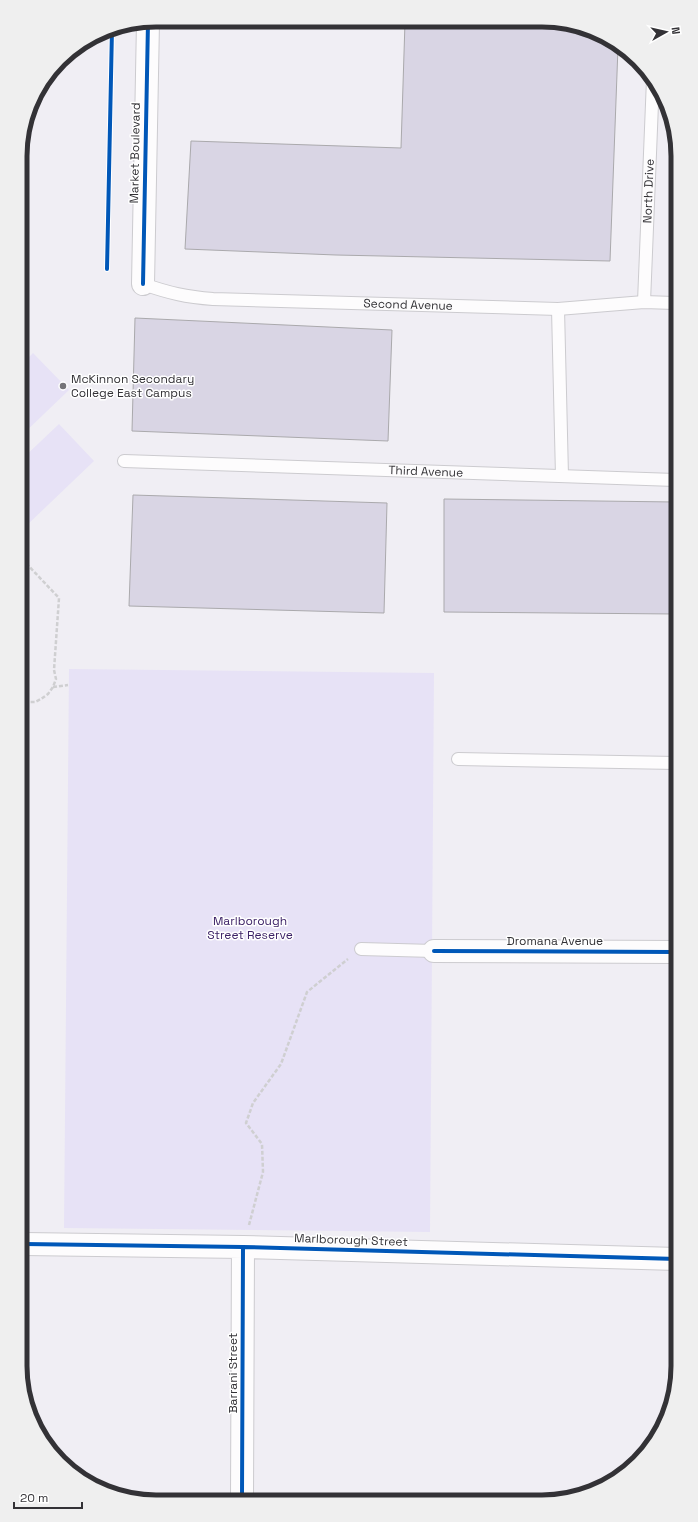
<svg xmlns="http://www.w3.org/2000/svg" width="698" height="1522" font-family="'Space Grotesk',sans-serif">
  <style>
    .green { fill: #e7e2f6 }
    .building { fill: #d9d5e4; stroke: #aaa9ac }
    .lines { fill: none; stroke-linecap: round; stroke-linejoin: round }
    .service-casing { stroke: #cccbcf; stroke-width: 14 }
    .minor-casing { stroke: #cccbcf; stroke-width: 24 }
    .path { stroke: #cfcfd1; stroke-width: 2.5; stroke-dasharray: 4 2; stroke-linecap: butt }
    .service { stroke: #fdfcfd; stroke-width: 12 }
    .minor { stroke: #fdfcfd; stroke-width: 22 }
    .cycleway-casing { stroke: #fff; stroke-width: 6 }
    .cycleway { stroke: #0057b8; stroke-width: 4 }
    .poi-dot { fill: #757478; stroke: #fff; stroke-width: 1.5 }
    .labels { text-anchor: middle; dominant-baseline: central; stroke-width: 3; stroke-linejoin: round; paint-order: stroke }
    .street-label { font-size: 12px; fill: #333236; stroke: #fff }
    .poi-label { font-size: 12px; fill: #333236; stroke: #fff; text-anchor: start }
    .park-label { font-size: 12px; fill: #3c2266; stroke: #fff }
    .rim { fill: none; stroke: #333236; stroke-width: 5 }
  </style>
  <rect width="100%" height="100%" fill="#f0eef4"/>
  <path class="green" d="M33,353L69,390L21,436V365Z
    M59,424L94,461L26,526L22,522L21,460Z
    M69,669L434,673L430,1232L64,1228Z"/>
  <path class="building" d="M405,22L568,23L618,47L610,261L336,255L185,249L191,141L401,148Z
    M135,318L392,330L388,441L132,431Z
    M133,495L387,503L384,613L129,606Z
    M444,499L675,502V614L444,612Z"/>
  <g class="lines">
    <g class="service-casing">
      <g id="service">
        <path id="s1" d="M143,284C169,293 186,297 213,299L558,309L644,302L674,303"/>
        <path id="s2" d="M644,302L653,79"/>
        <path d="M558,309L562,476"/>
        <path id="s3" d="M124,461L675,480"/>
        <path d="M458,759L676,763"/>
        <path d="M361,949L434,951"/>
      </g>
    </g>
    <g class="minor-casing">
      <path id="minor" d="M143,284L148,22
        M434,951L676,952
        M24,1244L243,1247L677,1259
        M242,1499L243,1247"/>
    </g>
    <path class="path" d="M22,559L59,598L54,670L56,679L53,687L48,694L41,699L35,702H22
      M53,687L68,685
      M249,1225L263,1172L262,1144L246,1123L253,1103L281,1064L307,992L348,959"/>
    <use href="#service" class="service"/>
    <use href="#minor" class="minor"/>
    <g class="cycleway-casing">
      <path id="cycleway" d="M107,269L112,29
        M143,284L148,22
        M434,951L676,952
        M24,1244L243,1247L677,1259
        M242,1499L243,1247"/>
    </g>
    <use href="#cycleway" class="cycleway"/>
  </g>
  <circle class="poi-dot" cx="63" cy="386" r="4"/>
  <g class="labels">
    <g class="street-label">
      <text transform="translate(135 153) rotate(-89)">Market Boulevard</text>
      <text stroke="none"><textPath href="#s2" startOffset="111">North Drive</textPath></text>
      <text stroke="none"><textPath href="#s1" startOffset="267">Second Avenue</textPath></text>
      <text stroke="none"><textPath href="#s3" startOffset="302">Third Avenue</textPath></text>
      <text x="555" y="941">Dromana Avenue</text>
      <text transform="translate(351 1240) rotate(2)">Marlborough Street</text>
      <text transform="translate(233 1373) rotate(-90)">Barrani Street</text>
    </g>
    <g class="poi-label">
      <text x="71" y="379">McKinnon Secondary<tspan x="71" dy="14">College East Campus</tspan></text>
    </g>
    <g class="park-label">
      <text x="250" y="921">Marlborough<tspan x="250" dy="14">Street Reserve</tspan></text>
    </g>
  </g>
  <path d="M0 0H698V1522H0ZM156 27H542A129 129 0 0 1 671 156V1366A129 129 0 0 1 542 1495H156A129 129 0 0 1 27 1366V156A129 129 0 0 1 156 27Z" fill="#efefef" fill-rule="evenodd"/>
  <path class="rim" d="M156 27H542A129 129 0 0 1 671 156V1366A129 129 0 0 1 542 1495H156A129 129 0 0 1 27 1366V156A129 129 0 0 1 156 27Z"/>
  <g transform="translate(666 32) rotate(82)" stroke="#ffffff" stroke-width="3" paint-order="stroke">
  <path d="M0-3L7 15L0 10L-7 15Z" fill="#333236"/>
  <text y="-6" font-size="11" font-weight="bold" text-anchor="middle" fill="#333236">N</text>
  </g>
  <path d="M14 1502v6h68v-6" fill="none" stroke="#333236" stroke-width="2"/>
  <text x="20" y="1502" font-size="12" fill="#333236" stroke="#ffffff" stroke-width="3" paint-order="stroke">20 m</text>
</svg>
